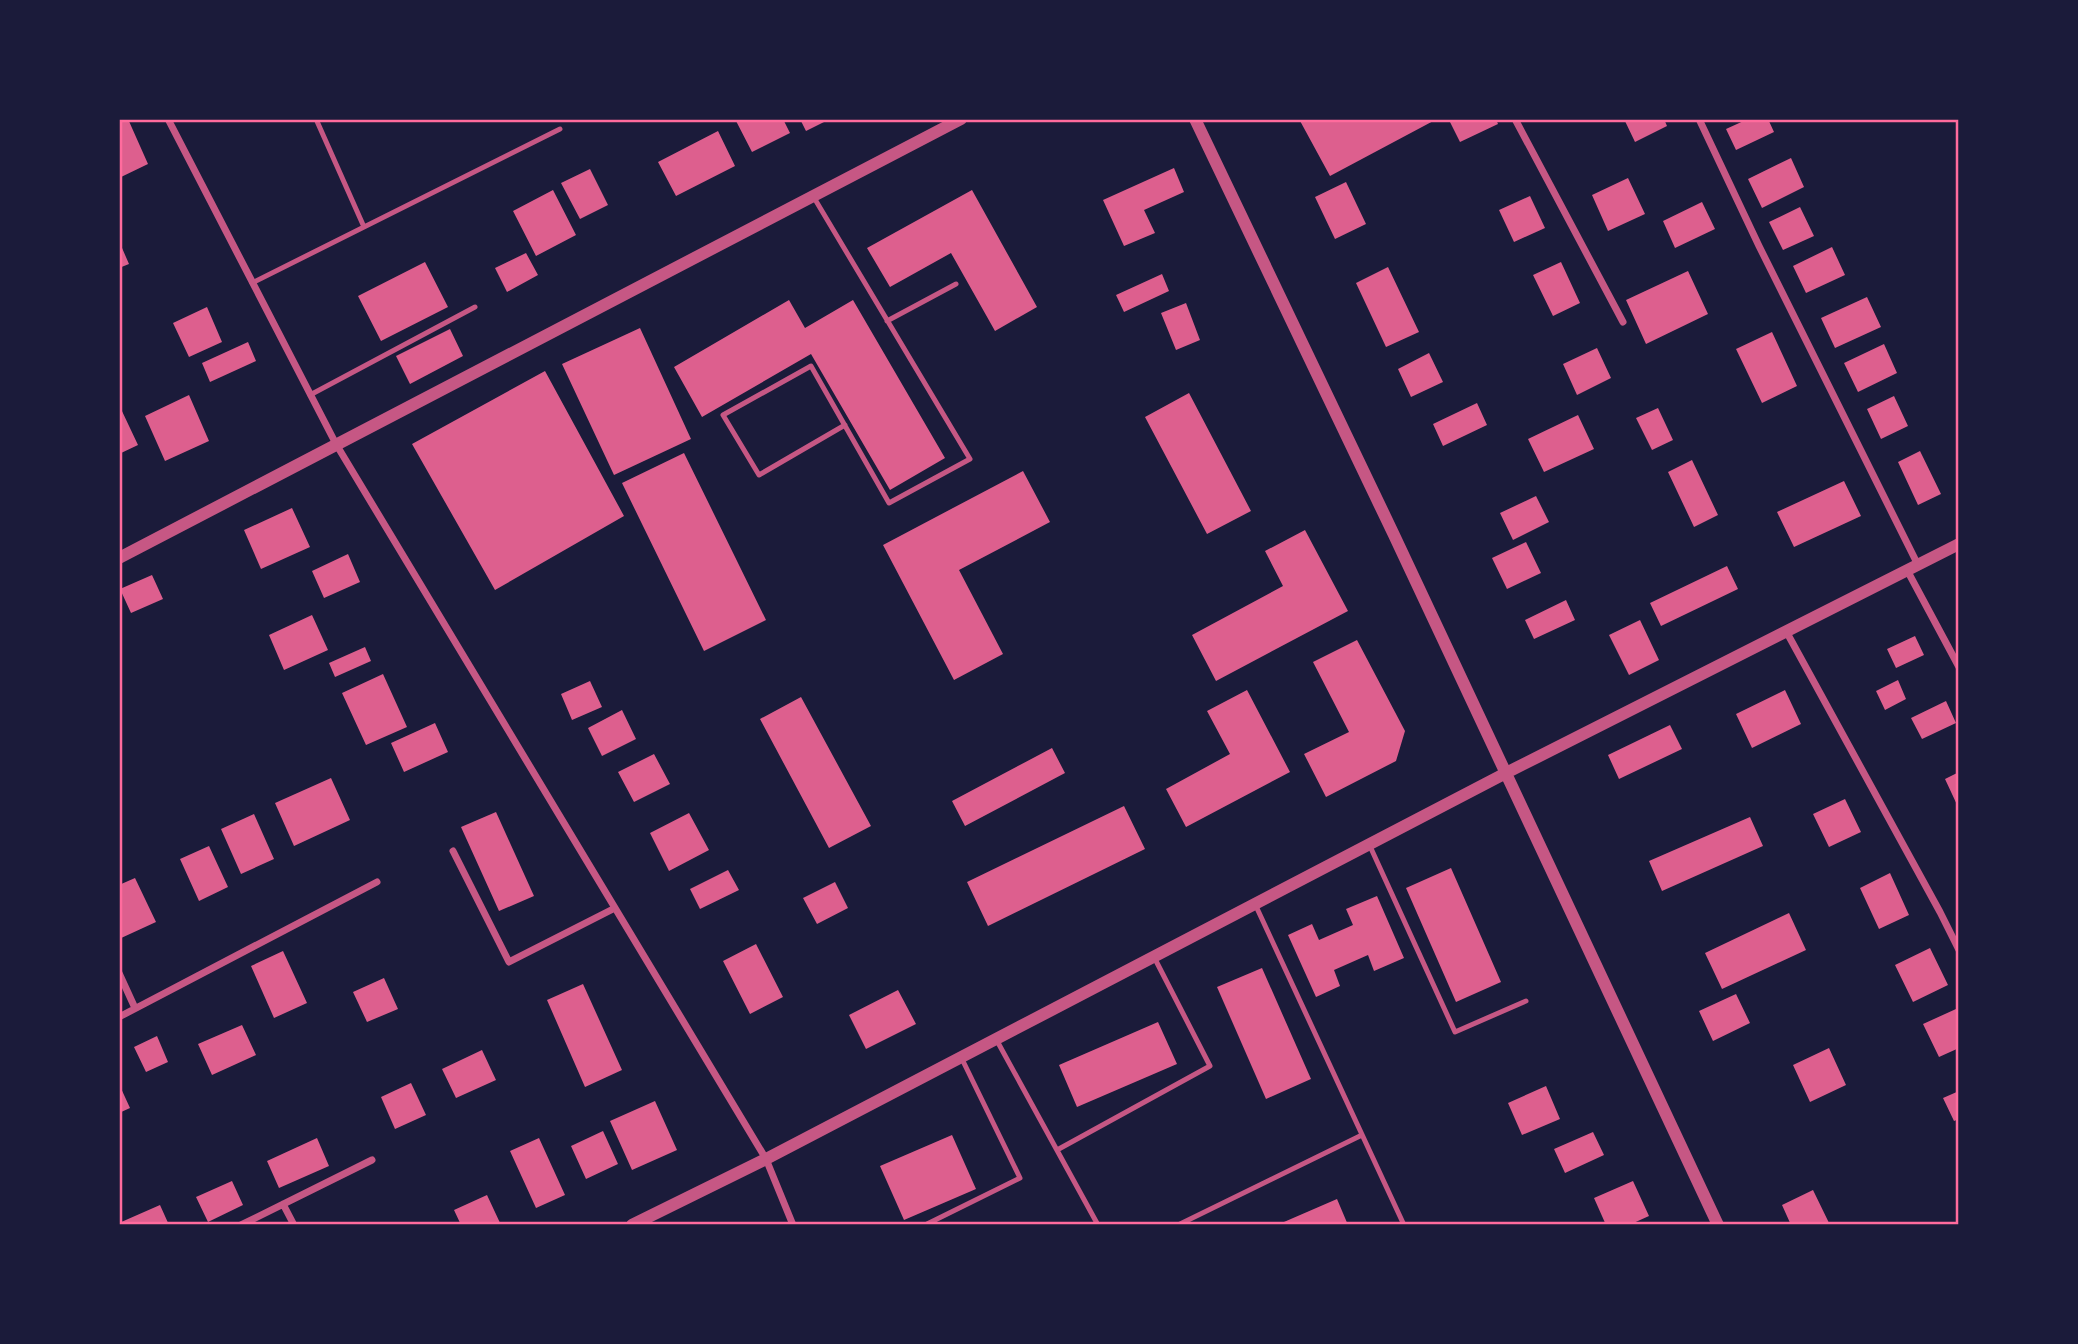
<svg xmlns="http://www.w3.org/2000/svg" width="2078" height="1344" font-family="'Alegreya Sans',sans-serif">
  <style>
    .building { fill: #dd5f8e }
    .lines { fill: none; stroke-linecap: round; stroke-linejoin: round }
    .service { stroke: #c65784; stroke-width: 5 }
    .minor { stroke: #c65784; stroke-width: 7 }
    .tertiary { stroke: #c65784; stroke-width: 12 }
    .neatline { fill: none; stroke: #ff6b9d; stroke-width: 2.5 }
  </style>
  <rect width="100%" height="100%" fill="#1b1b3a"/>
  <path class="building" d="M128,119L148,164L119,178V120Z
    M735,119H783L790,133L752,152Z
    M800,119H830L806,131Z
    M1299,119H1437L1330,176Z
    M1496,119L1498,124L1460,142L1449,120Z
    M1624,119H1664L1667,126L1635,142Z
    M1748,119H1768L1774,132L1736,150L1726,129Z
    M718,131L735,166L676,196L658,162Z
    M1791,158L1804,187L1762,208L1748,179Z
    M1174,168L1184,192L1144,210L1155,233L1124,246L1103,200Z
    M590,169L608,205L580,219L561,183Z
    M1628,178L1645,214L1608,231L1592,195Z
    M1346,182L1366,224L1335,239L1315,197Z
    M553,190L576,235L536,256L513,211Z
    M972,190L1037,307L995,331L951,253L890,287L867,248Z
    M1530,196L1545,228L1514,242L1499,210Z
    M1702,202L1715,229L1675,248L1663,221Z
    M1800,207L1814,236L1783,250L1769,222Z
    M119,241L129,264L119,268Z
    M1832,247L1845,275L1806,293L1793,266Z
    M526,253L538,275L507,292L495,268Z
    M425,262L448,307L381,341L358,296Z
    M1561,262L1580,303L1553,316L1533,275Z
    M1388,267L1419,332L1386,347L1356,283Z
    M1688,271L1708,314L1646,344L1626,300Z
    M1162,274L1169,291L1124,312L1116,295Z
    M1867,297L1881,327L1835,348L1821,318Z
    M789,300L805,328L853,300L945,458L890,490L811,354L702,417L674,367Z
    M1186,303L1200,340L1176,350L1161,313Z
    M207,307L222,342L189,357L173,323Z
    M640,328L691,439L614,475L562,364Z
    M450,329L463,356L410,384L396,356Z
    M1772,332L1797,386L1762,403L1736,349Z
    M248,342L256,361L210,382L202,363Z
    M1884,344L1897,373L1858,392L1844,363Z
    M1597,348L1611,378L1577,395L1563,364Z
    M1429,353L1443,382L1411,397L1398,369Z
    M545,371L624,516L495,590L412,444Z
    M1189,393L1251,511L1207,534L1145,417Z
    M189,395L209,441L165,461L145,416Z
    M1894,396L1908,426L1881,439L1867,409Z
    M1477,403L1487,425L1443,446L1433,424Z
    M1658,408L1673,440L1652,450L1636,418Z
    M121,409L138,445L119,454V410Z
    M1578,415L1594,449L1544,472L1528,439Z
    M1920,451L1941,494L1918,505L1898,462Z
    M684,453L766,620L704,651L622,483Z
    M1692,460L1718,515L1694,527L1668,472Z
    M1023,471L1050,522L959,570L1003,654L954,680L883,545Z
    M1844,481L1861,516L1794,547L1777,512Z
    M1536,496L1549,522L1513,540L1500,513Z
    M292,508L310,547L261,569L244,530Z
    M1305,530L1348,611L1216,681L1192,635L1283,586L1265,551Z
    M1526,542L1541,573L1507,589L1492,558Z
    M348,554L360,582L324,598L312,571Z
    M1727,566L1738,589L1661,626L1650,603Z
    M152,575L163,599L131,613L120,589Z
    M1566,600L1575,620L1534,639L1525,620Z
    M312,615L328,650L284,670L269,635Z
    M1640,620L1659,660L1629,675L1609,635Z
    M1915,636L1924,655L1896,668L1887,649Z
    M1357,640L1405,731L1396,761L1326,797L1304,754L1349,732L1313,662Z
    M365,647L371,661L335,677L329,663Z
    M383,674L407,727L366,745L342,693Z
    M1898,680L1906,699L1885,710L1876,691Z
    M590,681L602,707L572,720L561,694Z
    M1247,690L1290,772L1186,827L1166,789L1230,754L1207,711Z
    M1785,690L1801,724L1752,748L1736,714Z
    M801,697L871,826L829,848L760,719Z
    M1946,701L1956,723L1922,739L1911,718Z
    M622,710L636,739L602,756L588,728Z
    M435,723L448,752L404,772L391,743Z
    M1670,725L1682,749L1619,779L1608,755Z
    M1052,748L1065,773L965,826L952,801Z
    M654,754L670,784L634,802L618,772Z
    M1959,772V809L1945,779Z
    M331,778L350,820L294,846L275,803Z
    M1845,799L1861,832L1829,847L1813,814Z
    M1124,806L1145,849L988,926L967,882Z
    M496,812L534,896L499,911L461,827Z
    M689,813L709,850L669,871L650,833Z
    M254,814L274,859L241,874L221,829Z
    M1750,817L1763,846L1662,891L1649,861Z
    M209,846L228,887L199,901L180,859Z
    M1451,868L1501,982L1456,1002L1406,888Z
    M728,870L739,890L700,909L690,889Z
    M1890,873L1909,915L1879,929L1860,888Z
    M135,878L156,922L119,939V885Z
    M835,882L848,908L817,924L803,898Z
    M1377,896L1404,958L1374,971L1368,955L1334,970L1340,986L1316,997L1288,935L1312,924L1319,940L1353,925L1346,909Z
    M1789,913L1806,950L1722,989L1705,953Z
    M756,944L783,997L750,1014L723,961Z
    M1930,948L1948,985L1913,1002L1895,965Z
    M283,951L307,1003L274,1018L251,966Z
    M1262,968L1311,1079L1266,1099L1217,987Z
    M384,978L398,1009L367,1022L353,992Z
    M583,984L622,1070L585,1087L547,1000Z
    M898,990L916,1024L866,1049L849,1015Z
    M1736,994L1750,1023L1713,1041L1699,1011Z
    M1956,1009L1959,1015V1048L1939,1057L1923,1024Z
    M1158,1022L1177,1064L1077,1107L1059,1065Z
    M242,1025L256,1055L212,1075L198,1044Z
    M157,1036L168,1062L146,1072L134,1047Z
    M1829,1048L1846,1085L1810,1102L1793,1065Z
    M482,1050L496,1080L456,1098L442,1069Z
    M411,1083L426,1115L395,1129L381,1097Z
    M119,1084L130,1108L119,1113Z
    M1546,1086L1560,1119L1522,1135L1508,1103Z
    M1959,1091V1119L1954,1121L1943,1098Z
    M655,1101L677,1150L632,1170L610,1121Z
    M603,1131L618,1164L586,1179L571,1146Z
    M1593,1132L1604,1155L1565,1173L1554,1149Z
    M952,1135L976,1189L904,1220L880,1166Z
    M317,1138L329,1166L279,1188L267,1161Z
    M539,1138L565,1195L536,1208L510,1151Z
    M232,1181L243,1205L208,1222L196,1197Z
    M1633,1181L1649,1216L1629,1225H1606L1594,1198Z
    M1813,1190L1830,1225H1791L1782,1205Z
    M487,1195L501,1225H461L454,1210Z
    M1337,1199L1348,1225H1277Z
    M160,1205L169,1225H119V1223Z"/>
  <g class="lines">
    <path class="service" d="M316,119L364,227
      M813,196L970,459L889,503L811,366L723,415L759,475L845,425
      M252,283L560,129
      M887,321L956,284
      M310,395L475,307
      M1369,844L1455,1032L1526,1001
      M1255,904L1404,1225
      M996,1039L1098,1225
      M1057,1150L1210,1066L1154,957
      M925,1225L1020,1178L961,1057
      M1178,1225L1362,1135"/>
    <path class="minor" d="M168,119L336,444L766,1159L793,1225
      M1515,119L1623,322
      M1699,119L1759,246L1918,565
      M1907,570L1959,667
      M1786,631L1940,912L1959,950
      M453,851L509,962L615,908
      M119,973L135,1008
      M119,1017L377,882
      M283,1204L294,1225
      M241,1225L372,1160"/>
    <path class="tertiary" d="M1195,119L1394,535L1718,1225
      M119,558L961,119
      M632,1225L766,1159L1506,773L1959,544"/>
  </g>
  <rect width="2078" height="1344" fill="none" stroke="#1b1b3a" stroke-width="242"/>
  <rect x="121" y="121" width="1836" height="1102" class="neatline"/>
</svg>
